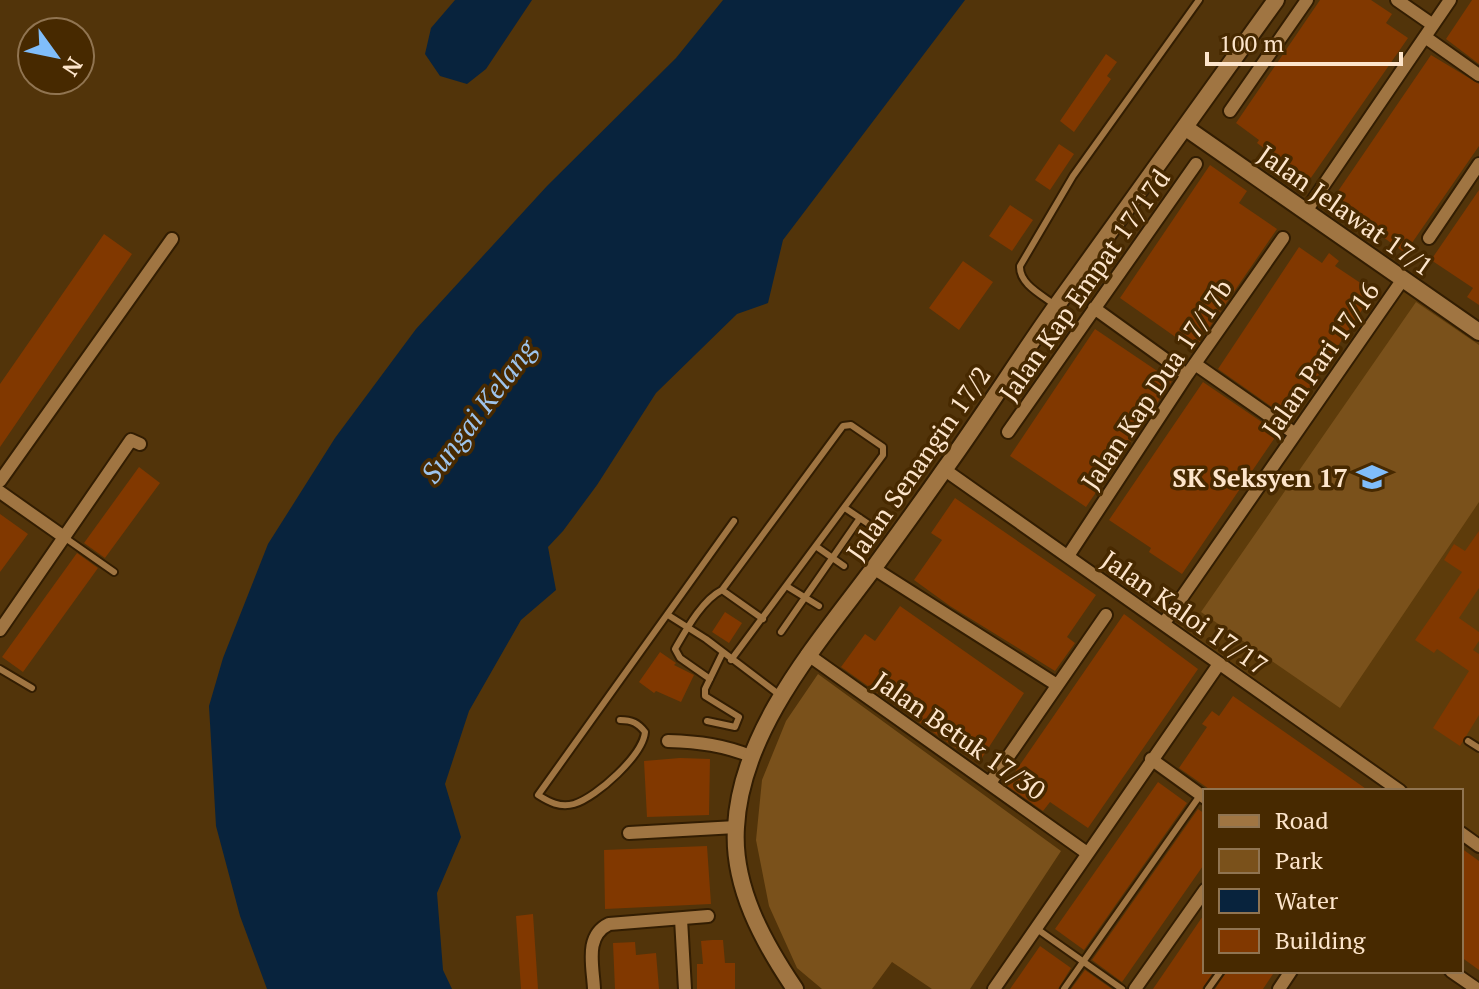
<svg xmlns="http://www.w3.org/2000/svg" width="1479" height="989" font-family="'PT Serif',serif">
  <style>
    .built { fill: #5e3c0b }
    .green { fill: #7a511b }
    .water { fill: #08233d }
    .building { fill: #813800 }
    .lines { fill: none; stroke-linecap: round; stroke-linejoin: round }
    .service-casing { stroke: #321d02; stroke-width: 10 }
    .minor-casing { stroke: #321d02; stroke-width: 16 }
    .tertiary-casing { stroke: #321d02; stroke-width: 20 }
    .service { stroke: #a07542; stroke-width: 6 }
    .minor { stroke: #a07542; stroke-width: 12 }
    .tertiary { stroke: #a07542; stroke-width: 16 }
    .labels { text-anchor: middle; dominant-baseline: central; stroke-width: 7; stroke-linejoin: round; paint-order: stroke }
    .street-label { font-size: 26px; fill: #fde5cb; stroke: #472900 }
    .poi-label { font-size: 26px; font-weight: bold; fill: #fde5cb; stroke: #472900; text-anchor: end }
    .water-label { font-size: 28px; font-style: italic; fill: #9ec4ec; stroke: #472900 }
  </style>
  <rect width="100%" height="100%" fill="#52340a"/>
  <path class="built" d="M1403,279L1479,332V846L1461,833V791H1400L1164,623Z"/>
  <path class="green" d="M1416,302L1479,345V502L1340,708L1201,612Z
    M818,674L1061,851L970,989H932L892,962L872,989H822L797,968L769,906L756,840L762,780L786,721Z"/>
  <path class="water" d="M455,0H532L486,69L467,84L440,76L425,54L431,28Z
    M723,0H965L783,240L768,303L737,314L656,393L597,485L563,531L548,547L556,590L521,620L469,711L445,784L461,837L437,893L443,970L452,989H267L240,916L216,826L209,706L223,658L268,544L335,438L416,329L547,186L676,58Z"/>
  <path class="building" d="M1320,0H1371L1392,14L1386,23L1408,38L1308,182L1273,158L1275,156L1257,143L1259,140L1236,123Z
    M1472,0H1479V64L1446,39Z
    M1106,54L1117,62L1107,76L1111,79L1074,132L1060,121Z
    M1431,55L1479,84V146L1405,253L1332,200Z
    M1059,144L1074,154L1050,190L1035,180Z
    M1210,165L1247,191L1239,203L1277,229L1194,350L1120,298Z
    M1479,190V305L1467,297L1473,288L1431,260Z
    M1010,205L1033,220L1012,251L989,236Z
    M104,234L132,254L0,447V384Z
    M1299,247L1322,263L1329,253L1339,261L1335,266L1374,292L1289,419L1218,369Z
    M963,261L993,282L959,330L929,308Z
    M1095,329L1172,381L1086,507L1010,456Z
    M1203,382L1278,433L1182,574L1149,552L1151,548L1109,520Z
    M139,467L160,483L105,558L84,543Z
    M955,498L1096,595L1067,637L1075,643L1055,671L950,606L914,580L942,540L931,533Z
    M0,514L28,534L0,572Z
    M1479,531V588L1459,618L1479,632V641L1473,650L1479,654V715L1460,746L1433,728L1469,671L1437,649L1434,653L1415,640L1462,572L1444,560L1454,544L1465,551Z
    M77,553L98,568L23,672L2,657Z
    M900,606L1024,693L978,764L841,667L865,634L875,641Z
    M725,612L742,623L729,643L712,632Z
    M1124,614L1198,669L1088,828L1050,802L1043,811L1006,785Z
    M660,652L676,663L674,665L694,675L681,702L656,691L654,693L639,682Z
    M1233,696L1342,772L1369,791H1212L1179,768L1207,727L1202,724L1212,711L1219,716Z
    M680,758L710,759L709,815L647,817L644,761Z
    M1158,782L1187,803L1084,950L1055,929Z
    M1198,809L1205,814V863L1122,982L1092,960Z
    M707,846L711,904L605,909L604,850Z
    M1461,848L1479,861V970L1461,957Z
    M1205,913V971H1214L1202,989H1153Z
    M533,914L538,989H521L516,916Z
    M712,940H723L725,963H735V989H697V964H703L701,941Z
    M635,942L636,955L656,953L659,989H615L613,943Z
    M1040,946L1071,968L1058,989H1010Z
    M1085,970L1112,989H1071Z
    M1227,971H1275L1263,989H1215Z"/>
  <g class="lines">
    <g class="service-casing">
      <path id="service" d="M1055,305C1042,295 1019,284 1020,266L1073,176L1199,0
        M845,508L870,525
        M64,537L114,572
        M817,547L844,566
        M788,587L819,606
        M722,590L843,426L851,425L883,447V455L731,660
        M668,615L706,639L781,696
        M781,632L860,518
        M0,669L32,688
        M710,679L680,658L675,649C686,630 702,600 722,590L763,619
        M620,720C632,720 638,723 645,732C643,755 597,797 574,804C560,808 549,802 538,795L734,521
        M707,721L735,727L739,717L705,696V689L723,652
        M1468,741L1479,748
        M1037,929L1122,989
        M1064,989L1201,794
        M1208,989L1221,971"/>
    </g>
    <g class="minor-casing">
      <path id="minor" d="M1397,0L1433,25
        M1425,37L1479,75
        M1230,111L1307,0
        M1306,211L1450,0
        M1429,238L1479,164
        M1094,308L1187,375
        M1195,364L1294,433
        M1008,432L1196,164
        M945,470L1400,791
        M0,481L172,239
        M0,492L64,537
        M1068,556L1187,375L1283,238
        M873,568L1057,685
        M1164,623L1403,279
        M0,630L131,440L140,444
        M807,654L1087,853
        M668,741C699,742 724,745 753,757
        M1151,759L1205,798
        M990,783L1106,615
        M629,833L736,827
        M1461,833L1479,846
        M681,919L685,989
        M1451,971L1477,989
        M594,989C593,966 584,936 609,924L708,916
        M994,989L1219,664
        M1135,989L1205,890
        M1279,989L1291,971"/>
    </g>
    <g class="tertiary-casing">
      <path id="tertiary" d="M1186,128L1479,332
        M795,989C763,942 732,886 736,827C741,730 818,643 873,569C897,536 921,503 944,470C983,416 1018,360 1057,305C1130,203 1203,102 1276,0"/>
    </g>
    <use href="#service" class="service"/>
    <use href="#minor" class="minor"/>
    <use href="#tertiary" class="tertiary"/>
  </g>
  <defs>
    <g id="school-bare" transform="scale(2.4)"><path d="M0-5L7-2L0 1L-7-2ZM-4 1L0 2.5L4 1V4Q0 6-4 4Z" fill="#80bdfa" stroke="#472900" stroke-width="2.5" paint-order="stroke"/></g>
  </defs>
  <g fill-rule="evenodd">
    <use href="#school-bare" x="1372" y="477"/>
  </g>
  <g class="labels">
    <g class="street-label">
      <text transform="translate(1346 210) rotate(35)">Jalan Jelawat 17/1</text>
      <text transform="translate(1084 285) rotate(-55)">Jalan Kap Empat 17/17d</text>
      <text transform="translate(1320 359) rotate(-55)">Jalan Pari 17/16</text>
      <text transform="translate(1156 384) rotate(-56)">Jalan Kap Dua 17/17b</text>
      <text transform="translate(918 463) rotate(-55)">Jalan Senangin 17/2</text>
      <text transform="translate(1185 612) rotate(35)">Jalan Kaloi 17/17</text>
      <text transform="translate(960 735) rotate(35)">Jalan Betuk 17/30</text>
    </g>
    <g class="poi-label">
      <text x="1348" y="477">SK Seksyen 17</text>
    </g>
    <g class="water-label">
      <text transform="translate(478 411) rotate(-53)">Sungai Kelang</text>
    </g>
  </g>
  <rect x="1203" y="789" width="260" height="184" fill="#472900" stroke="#907451" stroke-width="2"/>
  <rect x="1219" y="815" width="40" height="12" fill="#a07542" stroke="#907451" stroke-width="2"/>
  <text x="1275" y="829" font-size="24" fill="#fde5cb">Road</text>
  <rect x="1219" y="849" width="40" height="24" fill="#7a511b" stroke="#907451" stroke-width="2"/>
  <text x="1275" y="869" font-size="24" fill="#fde5cb">Park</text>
  <rect x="1219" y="889" width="40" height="24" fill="#08233d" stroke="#907451" stroke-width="2"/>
  <text x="1275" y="909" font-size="24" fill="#fde5cb">Water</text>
  <rect x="1219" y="929" width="40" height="24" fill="#813800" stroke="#907451" stroke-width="2"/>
  <text x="1275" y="949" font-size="24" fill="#fde5cb">Building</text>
  <g transform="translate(56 56) rotate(123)"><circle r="38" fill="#472900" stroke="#907451" stroke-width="2"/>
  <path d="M0-6L14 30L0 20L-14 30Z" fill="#80bdfa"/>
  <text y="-12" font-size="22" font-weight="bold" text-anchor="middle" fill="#fde5cb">N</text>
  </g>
  <path d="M1207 52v12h194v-12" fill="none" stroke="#fde5cb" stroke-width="4"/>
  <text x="1219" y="52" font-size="24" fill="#fde5cb" stroke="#472900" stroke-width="6" paint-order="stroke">100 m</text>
</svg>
